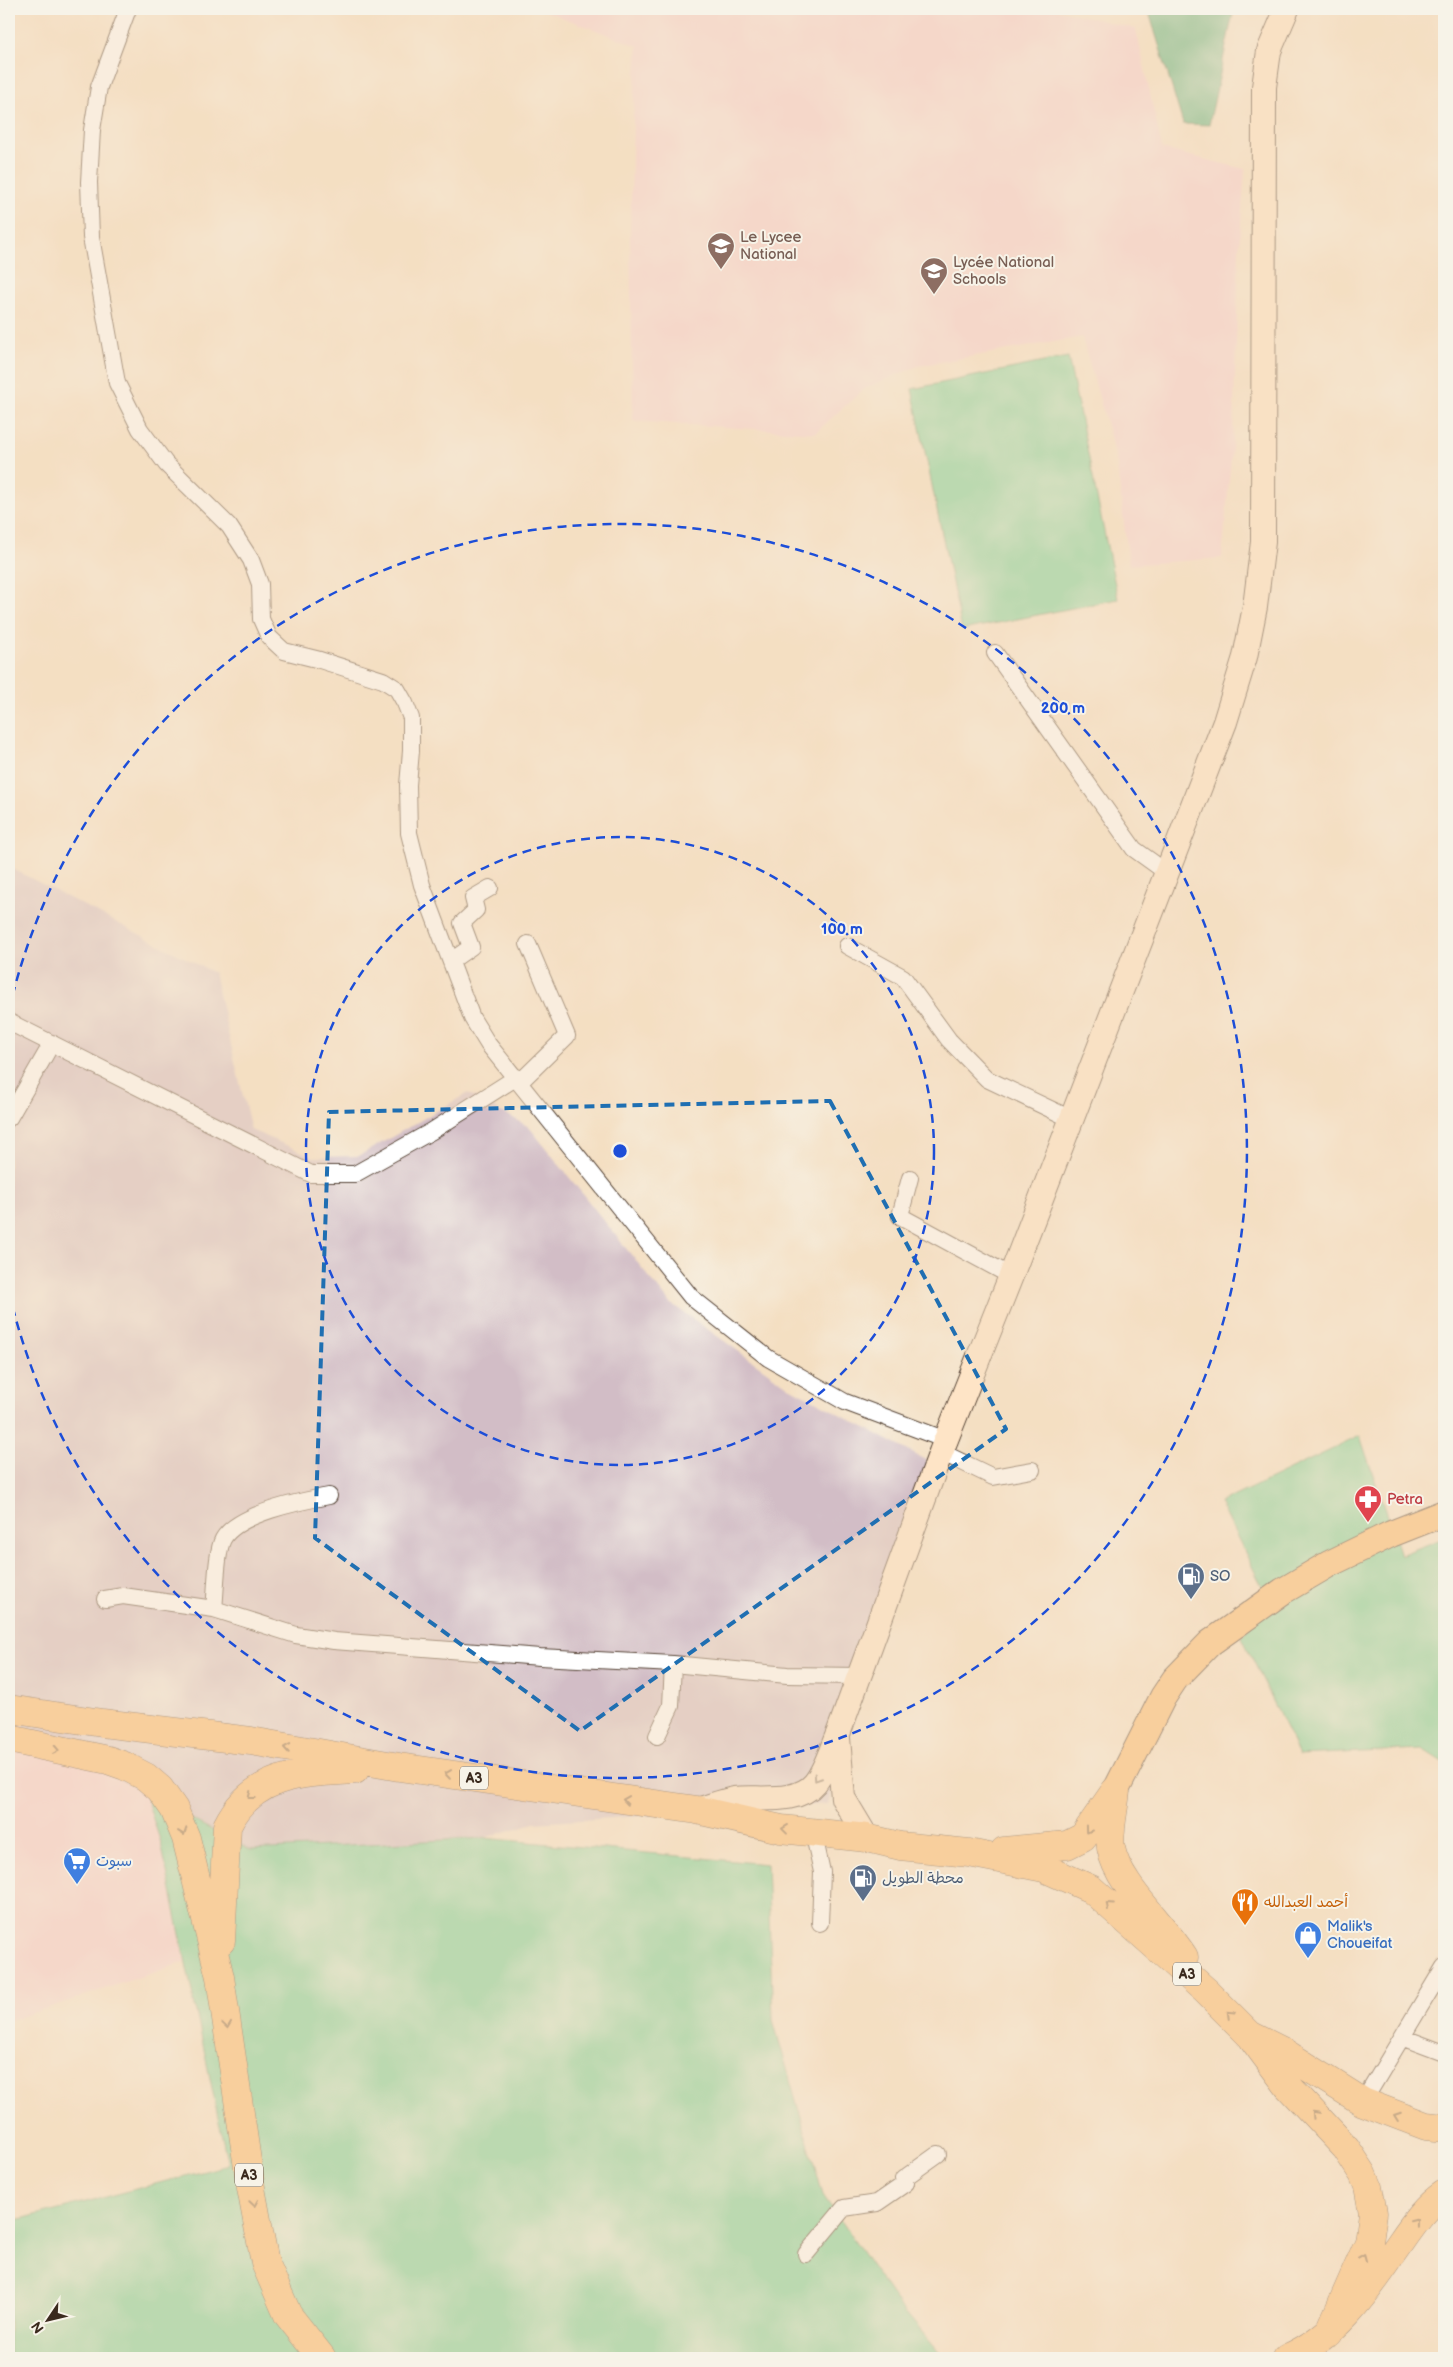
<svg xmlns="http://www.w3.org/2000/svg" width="1453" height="2367" font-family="'Balsamiq Sans','Playpen Sans Arabic',sans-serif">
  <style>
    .built { fill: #f7cfd1 }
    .industrial { fill: #d2bdc6 }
    .green { fill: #77d299; stroke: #597e5c }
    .forest { fill: #61b481; stroke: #4e6f50 }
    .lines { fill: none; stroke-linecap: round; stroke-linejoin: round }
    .minor-casing { stroke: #574537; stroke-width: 18 }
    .secondary-casing { stroke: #574537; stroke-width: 26 }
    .primary-casing { stroke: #574537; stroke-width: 28 }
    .trunk-casing { stroke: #574537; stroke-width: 29 }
    .minor { stroke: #fff; stroke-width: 16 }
    .secondary { stroke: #fee4c6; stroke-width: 24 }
    .primary { stroke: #fdbc70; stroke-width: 26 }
    .trunk { stroke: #fdbc70; stroke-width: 28 }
    .oneway { stroke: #926c43 }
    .oneway2 { stroke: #9c8772 }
    .marked { fill: none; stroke: #1f6fb2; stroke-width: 4; stroke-dasharray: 10 6; stroke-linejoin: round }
    .ring { fill: none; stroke: #1d4ed8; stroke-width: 2.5; stroke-dasharray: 9 6 }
    .labels { text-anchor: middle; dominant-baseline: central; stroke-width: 4; stroke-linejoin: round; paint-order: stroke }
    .shield { fill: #f7f3e8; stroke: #73665b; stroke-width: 1 }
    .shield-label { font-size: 14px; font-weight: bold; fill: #3b2a1e }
    .education-label { font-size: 15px; fill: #785e54; stroke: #f7f3e8; text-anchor: start }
    .health-label { font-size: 15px; fill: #be3a42; stroke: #f7f3e8; text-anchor: start }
    .service-label { font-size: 15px; fill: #4e5e75; stroke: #f7f3e8; text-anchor: start }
    .shop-label { font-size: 15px; fill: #366cbe; stroke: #f7f3e8; text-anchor: start }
    .food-label { font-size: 15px; fill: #c56008; stroke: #f7f3e8; text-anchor: start }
    .centre { fill: #1d4ed8; stroke: #f7f3e8; stroke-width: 2.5 }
    .ring-label { font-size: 15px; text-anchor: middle; font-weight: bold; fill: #1d4ed8; stroke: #f7f3e8; stroke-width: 4; stroke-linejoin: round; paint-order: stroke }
  </style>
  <rect width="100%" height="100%" fill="#f7f3e8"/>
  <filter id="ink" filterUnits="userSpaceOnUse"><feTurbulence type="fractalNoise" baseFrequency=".02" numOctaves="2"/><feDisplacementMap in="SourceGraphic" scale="10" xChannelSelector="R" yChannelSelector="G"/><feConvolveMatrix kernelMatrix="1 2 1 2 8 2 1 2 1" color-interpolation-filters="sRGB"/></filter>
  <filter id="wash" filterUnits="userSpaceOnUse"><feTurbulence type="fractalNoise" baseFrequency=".0096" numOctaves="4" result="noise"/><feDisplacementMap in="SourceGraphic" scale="20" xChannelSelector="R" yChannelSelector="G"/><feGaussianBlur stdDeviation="1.12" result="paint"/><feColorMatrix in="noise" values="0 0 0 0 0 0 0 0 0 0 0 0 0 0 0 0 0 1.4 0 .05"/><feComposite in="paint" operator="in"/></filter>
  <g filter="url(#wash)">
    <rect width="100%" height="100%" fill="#f4dfc2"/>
    <path class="built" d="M540,9H1055L1136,29L1162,149L1245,169L1239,252L1233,437L1222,558L1129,565L1116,457L1082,337L918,366L864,389L815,433L633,421L630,238L633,120L638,46Z
      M9,1720L250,1850L145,1796L161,1843L185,1962L9,2021Z"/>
    <path class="industrial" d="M9,867L214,973L251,1130L314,1157L359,1156L468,1093L529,1127L669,1302L789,1387L929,1462L828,1804L534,1823L484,1838L250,1850L9,1720Z"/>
    <path class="green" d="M1068,357L1118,599L962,630L912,389Z
      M1360,1436L1400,1555L1444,1538V1763L1422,1749L1299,1755L1242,1637L1268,1598L1220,1503Z
      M145,1795L250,1850L484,1838L767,1864L773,2020L823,2195L893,2298L944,2358H9V2222L228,2165L161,1843Z"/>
    <path class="forest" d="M1148,9H1234L1209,125L1183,124Z"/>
  </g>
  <g filter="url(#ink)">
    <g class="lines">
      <g class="minor-casing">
        <path id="minor" d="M128,9L99,87L92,130L89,182L91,237L117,383L140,429L166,464L229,526L251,560L260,584L261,619L269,637L284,651L320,660L383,680L397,689L405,703L411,718V751L408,785L409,833L422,885L472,1018L488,1044L691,1297L768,1358L845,1402L946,1440
          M995,653L1134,849L1166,872
          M847,946L903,977L949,1040L987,1079L1071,1119
          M451,961L471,947L462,923L476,910L473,898L490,888
          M9,1022L311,1174H355L432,1131L517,1077
          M520,1082L567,1036L528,944
          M9,1118L52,1043
          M910,1178L900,1216L1011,1276
          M941,1452L993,1477L1032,1470
          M105,1599L123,1596L214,1609L296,1635L334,1641L540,1657L673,1664L787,1675L858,1676
          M214,1609C216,1593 216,1552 223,1539C237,1514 301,1501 329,1496
          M657,1736L671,1706L673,1664
          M813,1831L822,1872L820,1923
          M1404,2038L1444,2053
          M1363,2102L1444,1967
          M903,2179L938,2154
          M806,2254L844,2208L877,2203L906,2183"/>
      </g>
      <g class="secondary-casing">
        <path id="secondary" d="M838,1738L843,1798L867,1838
          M697,1810C709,1807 721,1801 734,1799C758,1796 797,1805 815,1783C826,1769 831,1750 838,1734L941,1452L1011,1276L1225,722L1245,657L1255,607L1263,542L1264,87L1269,51L1287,9"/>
      </g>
      <g class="primary-casing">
        <path id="primary" d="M1116,1790L1163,1697L1175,1679L1210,1643L1283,1591L1329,1564L1391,1534L1444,1513"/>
      </g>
      <g class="trunk-casing">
        <path id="trunk" d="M9,1709L102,1723L251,1741L399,1767L697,1810L781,1829L867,1838L900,1846L969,1853L1044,1868L1091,1889L1206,1991L1250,2035L1282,2051L1363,2102L1426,2126L1444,2128
          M9,1739L108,1760L125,1766L146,1777L160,1789L174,1809L186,1838L220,1977L251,2188L265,2263L288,2315L322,2358
          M1116,1790C1115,1806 1108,1833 1111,1848C1117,1884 1164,1925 1184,1957
          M1004,1851L1067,1845L1083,1837L1115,1791
          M221,1941L227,1826C253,1773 303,1773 355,1770
          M1253,2039L1288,2086L1346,2148L1363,2174L1368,2186L1373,2213L1369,2242L1329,2333
          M1287,2358C1334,2338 1366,2293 1394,2252C1409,2231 1422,2209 1444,2194"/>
      </g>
      <use href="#minor" class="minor"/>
      <use href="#secondary" class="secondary"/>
      <use href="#primary" class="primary"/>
      <use href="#trunk" class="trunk"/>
    </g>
    <defs><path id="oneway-chevron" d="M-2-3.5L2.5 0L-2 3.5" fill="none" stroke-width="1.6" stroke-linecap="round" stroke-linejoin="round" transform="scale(1.25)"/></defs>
    <g class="oneway">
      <use href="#oneway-chevron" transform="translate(287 1748) rotate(-170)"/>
      <use href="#oneway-chevron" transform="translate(56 1750) rotate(11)"/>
      <use href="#oneway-chevron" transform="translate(448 1774) rotate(-172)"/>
      <use href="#oneway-chevron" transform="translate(251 1796) rotate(142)"/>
      <use href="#oneway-chevron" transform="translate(626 1800) rotate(-172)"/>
      <use href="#oneway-chevron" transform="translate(785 1829) rotate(-173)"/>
      <use href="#oneway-chevron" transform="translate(1088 1830) rotate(126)"/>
      <use href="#oneway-chevron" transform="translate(183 1832) rotate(71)"/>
      <use href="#oneway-chevron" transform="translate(1109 1905) rotate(-138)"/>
      <use href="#oneway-chevron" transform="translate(1230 2014) rotate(-136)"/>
      <use href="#oneway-chevron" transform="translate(227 2025) rotate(82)"/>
      <use href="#oneway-chevron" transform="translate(1315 2114) rotate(-133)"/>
      <use href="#oneway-chevron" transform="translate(1397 2116) rotate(-160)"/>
      <use href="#oneway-chevron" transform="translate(254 2203) rotate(81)"/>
      <use href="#oneway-chevron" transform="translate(1415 2222) rotate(-52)"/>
      <use href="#oneway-chevron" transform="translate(1363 2257) rotate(-67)"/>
    </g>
    <use class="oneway2" href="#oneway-chevron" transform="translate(817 1778) rotate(123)"/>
  </g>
  <path d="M0 0H1453V2367H0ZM830,1101L1006,1429L580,1731L315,1538L329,1112Z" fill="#f4dfc2" fill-opacity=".55" fill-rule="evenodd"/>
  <path class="marked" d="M830,1101L1006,1429L580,1731L315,1538L329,1112Z"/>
  <g class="ring">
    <circle cx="620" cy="1151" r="314"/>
    <path d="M9 1010A627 627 0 1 1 9 1292"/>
  </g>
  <defs>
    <g id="school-pin" transform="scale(1.4375)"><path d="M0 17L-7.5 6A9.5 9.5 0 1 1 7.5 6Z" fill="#8d6e63" stroke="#f7f3e8"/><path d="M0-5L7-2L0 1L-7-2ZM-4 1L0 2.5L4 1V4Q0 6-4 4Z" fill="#fff"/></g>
    <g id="pharmacy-pin" transform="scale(1.4375)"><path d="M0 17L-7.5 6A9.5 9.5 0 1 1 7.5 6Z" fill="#e0444e" stroke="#f7f3e8"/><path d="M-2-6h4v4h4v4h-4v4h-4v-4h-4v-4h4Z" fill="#fff"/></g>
    <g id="fuel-pin" transform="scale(1.4375)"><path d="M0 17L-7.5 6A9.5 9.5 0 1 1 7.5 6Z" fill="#5c6f8a" stroke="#f7f3e8"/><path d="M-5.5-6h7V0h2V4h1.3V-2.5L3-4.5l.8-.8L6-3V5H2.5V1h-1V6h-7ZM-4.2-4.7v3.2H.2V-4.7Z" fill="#fff"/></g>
    <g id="supermarket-pin" transform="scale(1.4375)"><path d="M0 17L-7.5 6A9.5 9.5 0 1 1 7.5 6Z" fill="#3f7fe0" stroke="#f7f3e8"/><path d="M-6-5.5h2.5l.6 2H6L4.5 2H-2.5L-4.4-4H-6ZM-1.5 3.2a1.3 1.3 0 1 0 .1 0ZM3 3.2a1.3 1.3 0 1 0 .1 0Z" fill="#fff"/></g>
    <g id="restaurant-pin" transform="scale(1.4375)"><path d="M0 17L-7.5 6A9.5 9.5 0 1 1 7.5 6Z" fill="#e8710a" stroke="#f7f3e8"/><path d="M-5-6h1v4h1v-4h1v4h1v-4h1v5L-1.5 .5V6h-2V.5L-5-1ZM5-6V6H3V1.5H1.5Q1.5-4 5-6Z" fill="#fff"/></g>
    <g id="shop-pin" transform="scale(1.4375)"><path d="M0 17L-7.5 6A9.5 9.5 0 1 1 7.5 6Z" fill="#3f7fe0" stroke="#f7f3e8"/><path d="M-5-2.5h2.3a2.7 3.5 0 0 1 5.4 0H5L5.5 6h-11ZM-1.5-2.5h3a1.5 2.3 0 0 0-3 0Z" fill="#fff"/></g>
  </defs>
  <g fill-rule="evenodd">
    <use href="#school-pin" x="721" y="246"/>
    <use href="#school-pin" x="934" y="271"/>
    <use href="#pharmacy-pin" x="1368" y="1499"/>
    <use href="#fuel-pin" x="1191" y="1576"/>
    <use href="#supermarket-pin" x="77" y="1861"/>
    <use href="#fuel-pin" x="863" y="1878"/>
    <use href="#restaurant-pin" x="1245" y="1902"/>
    <use href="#shop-pin" x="1308" y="1935"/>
  </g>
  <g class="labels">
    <g class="shield">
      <rect x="460" y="1766.5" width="28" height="23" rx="4"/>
      <rect x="1173" y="1962.5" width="28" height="23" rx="4"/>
      <rect x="235" y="2163.5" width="28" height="23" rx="4"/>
    </g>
    <g class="shield-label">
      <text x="474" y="1778">A3</text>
      <text x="1187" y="1974">A3</text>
      <text x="249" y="2175">A3</text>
    </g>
    <g class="education-label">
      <text x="740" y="237">Le Lycee<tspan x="740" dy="17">National</tspan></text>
      <text x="953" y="262">Lycée National<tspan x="953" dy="17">Schools</tspan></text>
    </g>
    <g class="health-label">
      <text x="1387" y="1499">Petra</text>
    </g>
    <g class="service-label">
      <text x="1210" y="1576">SO</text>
      <text x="882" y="1878">محطة الطويل</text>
    </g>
    <g class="shop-label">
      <text x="96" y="1861">سبوت</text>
      <text x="1327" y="1926">Malik's<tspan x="1327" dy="17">Choueifat</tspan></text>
    </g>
    <g class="food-label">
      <text x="1264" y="1902">أحمد العبدالله</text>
    </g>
  </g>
  <circle cx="620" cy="1151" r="8" class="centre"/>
  <g class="ring-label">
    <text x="1063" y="713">200 m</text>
    <text x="842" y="934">100 m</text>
  </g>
  <rect width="1453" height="2367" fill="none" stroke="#f7f3e8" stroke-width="30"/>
  <g transform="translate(48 2320) rotate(235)" stroke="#f7f3e8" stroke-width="4" paint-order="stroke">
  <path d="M0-4L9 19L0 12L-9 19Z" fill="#3b2a1e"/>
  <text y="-8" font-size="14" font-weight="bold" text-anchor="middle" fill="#3b2a1e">N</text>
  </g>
</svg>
